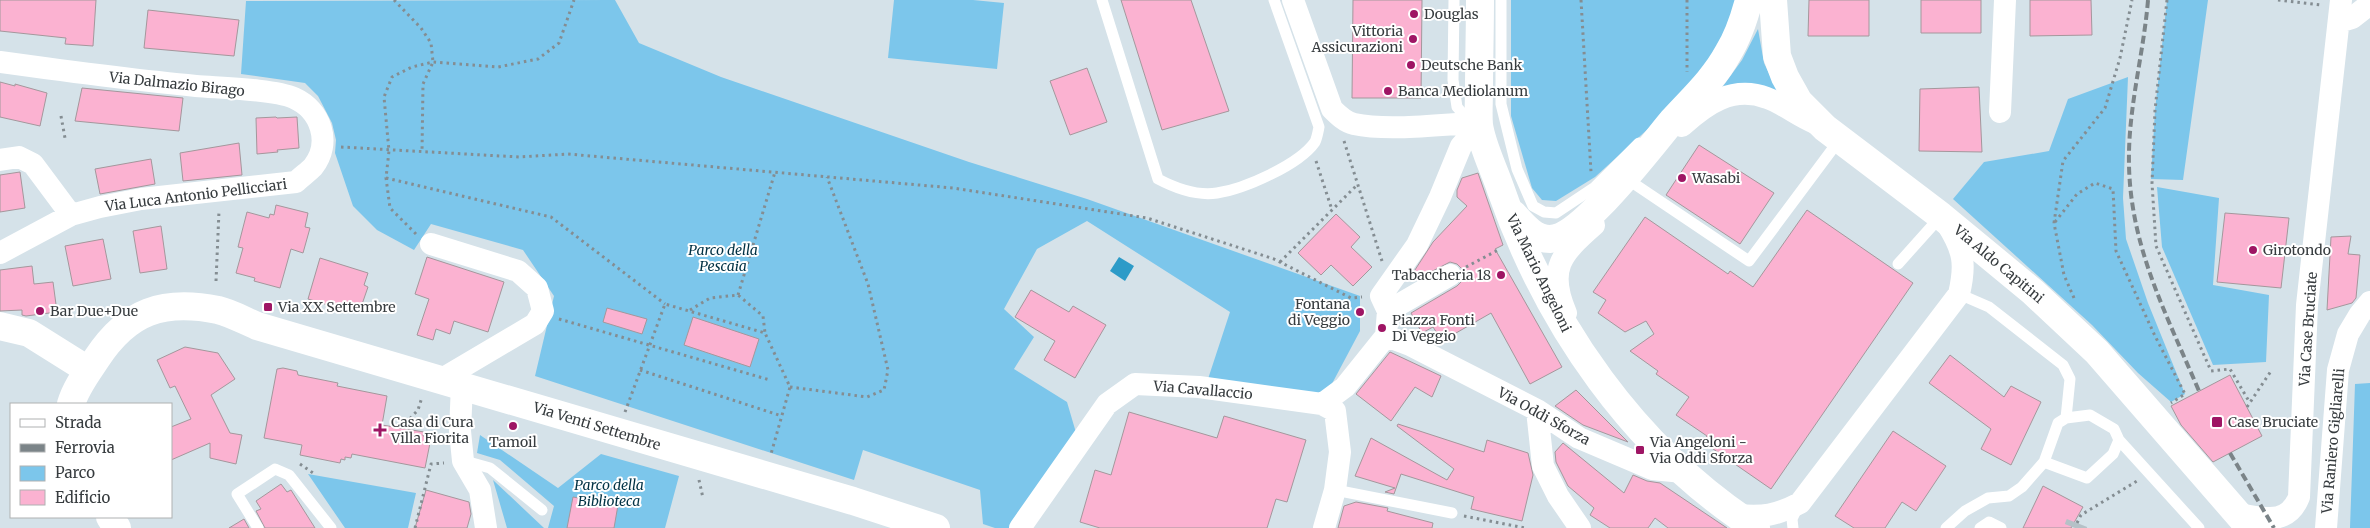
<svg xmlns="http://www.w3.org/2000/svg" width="2370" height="528" font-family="Merriweather,serif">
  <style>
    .green { fill: #7cc6eb }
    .water { fill: #2c9bc8 }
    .building { fill: #fbb2d1; stroke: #a4979c }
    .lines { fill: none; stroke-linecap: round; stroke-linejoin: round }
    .street-tunnel { stroke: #b5c1c7; stroke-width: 22; stroke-dasharray: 22 11; stroke-linecap: butt }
    .path { stroke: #848d92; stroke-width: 3; stroke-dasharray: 2.5 4; stroke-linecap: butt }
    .lane { stroke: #fff; stroke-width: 11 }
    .street { stroke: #fff; stroke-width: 22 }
    .secondary { stroke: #fff; stroke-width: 28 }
    .rail { stroke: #7b8488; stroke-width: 4; stroke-dasharray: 8 4; stroke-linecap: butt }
    .poi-dot { fill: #9e1564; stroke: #fff; stroke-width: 2 }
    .labels { text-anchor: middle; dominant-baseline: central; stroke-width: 4; stroke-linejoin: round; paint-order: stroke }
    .poi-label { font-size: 14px; fill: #373c3f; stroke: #fff; text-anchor: start }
    .street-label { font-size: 14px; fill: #373c3f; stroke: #fff }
    .park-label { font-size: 14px; font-style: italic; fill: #003144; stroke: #fff }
  </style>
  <rect width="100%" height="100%" fill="#d5e2e9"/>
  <path class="green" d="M615,0L639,43L721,77L969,162L1087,199L1360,296V331L1326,395L1208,379L1230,312L1087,221L1037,249L1004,309L1034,337L1014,369L1067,402L1077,436L1014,528H995L983,524L980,490L863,450L854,480L535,376L554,296L523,250L431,224L414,250L377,230L353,206L335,153L336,140L332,123L318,96L305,83L241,74L246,1Z
    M894,0H973L1004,3L997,69L888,58Z
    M1511,0H1736L1733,12L1719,44L1700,74L1649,128L1595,177L1556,201L1542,200L1532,188L1511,116Z
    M2167,0H2208L2183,180L2151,179L2155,110Z
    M1758,29L1764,63L1779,94L1721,89L1742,60Z
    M2128,77L2123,198L2126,239L2148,303L2185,394L2171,402L2138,373L2092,325L1953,199L1984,162L2049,151L2068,99Z
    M2157,187L2219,198L2213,285L2269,295L2266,362L2213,365L2162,247Z
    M2370,383V528H2350L2355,384Z
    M480,435L558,488L601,454L679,476L665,528H548L554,506L500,460L477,453Z
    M308,474L416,493L408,528H345Z
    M493,480L544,528H507Z"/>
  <path class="water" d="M1119,257L1134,266L1125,281L1110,271Z"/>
  <path class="building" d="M0,0H96L93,46L65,44L66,38L0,31Z
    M1121,0H1191L1229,111L1162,130Z
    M1353,0H1422L1421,98H1352Z
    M1809,0H1869V36H1808Z
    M1921,0H1981V33H1921Z
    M2030,0H2091L2092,35L2030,36Z
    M148,10L239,20L234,56L144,48Z
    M1087,68L1107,122L1070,135L1050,81Z
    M0,82L15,86V84L47,93L40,126L0,117Z
    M1979,87L1982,152L1919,151L1920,89Z
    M82,88L183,98L179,131L75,121Z
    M276,117L277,118L297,117L299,148L277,150L278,152L257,154L256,118Z
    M239,143L242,175L183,181L180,153Z
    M1699,145L1774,193L1740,244L1666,195Z
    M151,159L155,184L100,194L95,169Z
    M20,172L25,208L0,212V175Z
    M1478,173L1503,245L1495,249L1562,367L1530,384L1491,313L1442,341L1433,327L1422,333L1411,313L1457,286L1462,281V269L1457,264L1450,262L1419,278L1413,273L1433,242L1467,206L1457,197V190L1462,178Z
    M276,205L308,213L305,227L310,228L303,253L291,249L280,288L254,281L255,278L236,273L243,248L238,247L247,212L269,218L270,214L274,215Z
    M1807,210L1913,283L1771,489L1703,442L1707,436L1676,415L1689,397L1656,374L1658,371L1630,351L1654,334L1646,321L1625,332L1598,313L1606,300L1593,292L1645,217L1728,274L1730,271L1753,287Z
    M2225,213L2289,218L2281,288L2217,282Z
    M1336,214L1360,237L1351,247L1372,267L1353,286L1331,265L1321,275L1298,253Z
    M161,226L167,269L140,273L133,231Z
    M2351,236L2348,254L2360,255L2356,298L2352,303L2327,310L2331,237Z
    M103,239L111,279L73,286L65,246Z
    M427,257L504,282L488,332L454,321L450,334L436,329L433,340L417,335L429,299L415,294Z
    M320,258L368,273L364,285L368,287L360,310L336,304L335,307L308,299Z
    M32,266L34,284L53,282L57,312L26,316L22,315V310L0,311V270Z
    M1031,290L1069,312L1073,306L1106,325L1075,378L1044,360L1055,341L1015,317Z
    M607,308L647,319L642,334L603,322Z
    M693,317L759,339L750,367L684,345Z
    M185,347L218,353L235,379L211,395L230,433L242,435L236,464L210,458V443L171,460V427L191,419L175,386L170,388L157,360Z
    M1390,352L1441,376L1432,397L1415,387L1391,421L1356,394Z
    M1950,355L2004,397L2011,386L2041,402L2011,465L1981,449L1991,429L1929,383Z
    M283,368L297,371L298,375L338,383L337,386L387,396L382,425L424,432L423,436H426L425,442L430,443L425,468L352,454L351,458L345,457V460L341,459L340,463L300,455L302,445L264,438L277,369Z
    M2230,375L2262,436L2213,462L2181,425L2171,406Z
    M1576,390L1628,442L1583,425L1555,406Z
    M1129,412L1217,438L1224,416L1306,440L1287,502L1276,499L1267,528H1100L1080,522L1095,470L1111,475Z
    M1398,424L1484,452L1487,440L1528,453L1533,475L1522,521L1471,509L1474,497L1401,474L1394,494L1385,492L1395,488L1355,476L1371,438L1447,480L1454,469L1397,426Z
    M1893,431L1946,466L1916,511L1902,502L1885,528H1854L1835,516Z
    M1563,443L1624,493L1633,475L1647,481L1660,483L1727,528H1668L1655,518L1648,528H1610L1590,515L1594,508L1568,486L1556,462L1555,452Z
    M281,484L287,492L291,490L315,528H265L256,511L261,509L256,501Z
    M2043,486L2083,507L2071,528H2023Z
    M426,490L469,502L471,514L467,528H415Z
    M573,497L618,505L614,528H567Z
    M1356,502L1388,508L1387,511L1433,523L1432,528H1338L1344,506Z
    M244,519L249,528H229Z"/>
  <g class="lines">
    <path class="street-tunnel" d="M2075,528L2077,523"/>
    <path class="path" d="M394,0L421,28L431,43L433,62L423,84L422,152
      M1581,0L1591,172
      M1687,0V72
      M2167,0L2155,110L2152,183L2156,246L2211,371L2230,369L2250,403
      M2278,0L2321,5
      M61,116L65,138
      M1344,141L1382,261
      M341,147L519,157L568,154L953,188L1147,218L1274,259L1351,298L1362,297
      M1316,161L1332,210
      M386,178L551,217L665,304
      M2055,222L2077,194L2095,183L2113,189L2116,251L2155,336L2185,394L2171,403
      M416,234L390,208L386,178L389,151L384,97L392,77L412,67L433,62L498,67L538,59L559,43L574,0
      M1280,262L1358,184
      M1466,267L1500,249
      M216,281L219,211
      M738,295L775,172
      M2074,298L2064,275L2054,223L2063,161L2105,108L2120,58L2132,0
      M690,310L710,298L738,295L763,316L765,333
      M559,319L770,380
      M640,370L782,416
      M790,387L867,397L884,390L888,370L868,284L827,177
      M2247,407L2271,371
      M625,412L665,304L765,333L790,387L771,454
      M401,428L418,410L422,397
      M300,464L316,475
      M699,480L703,498
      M1464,516L1525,528
      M2077,523L2081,515L2137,481
      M415,528L431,464L444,463"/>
    <path class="lane" d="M1102,0L1158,179C1175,188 1197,196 1217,193C1244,189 1299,165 1315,142C1317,138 1318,132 1319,127L1274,0
      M1454,0L1453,80L1457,107L1471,123
      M1501,0V104L1517,169L1533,206L1544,212L1556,213L1595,187L1639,143
      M1633,183L1749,261L1840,139
      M1898,264L1941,216
      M1959,294L1989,307L2063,365L2070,379L2066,418
      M465,461L490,468L542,510
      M2044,462L2087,478L2113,454L2119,440
      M1335,490L1452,513
      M258,528L237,494L275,469L289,475L331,528
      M1793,528L1792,519L1798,506
      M1946,528L1965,511L1988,498L2009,496L2022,487L2044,462L2058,423L2066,418L2090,415L2114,429L2119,440L2199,528
      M1980,528L1989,522L2001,528"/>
    <path class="street" d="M1293,0L1332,109C1338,115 1345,122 1354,124C1386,131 1437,125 1471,123L1479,126L1461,146L1440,197L1417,245L1381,296L1388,311L1386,336
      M2339,22L2352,18L2370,4
      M0,62C65,71 131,80 196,86C220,88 274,89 294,98C321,110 332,143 313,167C308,172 301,177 296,182L141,199L100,207L71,215L0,253
      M2000,112L2005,0
      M1682,126C1706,104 1733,85 1767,98C1784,104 1798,116 1815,123
      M0,160L19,157L33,164L71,215
      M431,244L518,271L537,288L543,311L535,324L442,379
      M1388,311L1450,275
      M1566,313C1547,269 1561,254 1594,225
      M462,385L460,431L463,461L480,490L486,528
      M1322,404L1345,387L1386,336L1410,345L1537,410L1579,438L1652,469L1683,472
      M1537,410L1543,466L1558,496L1580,528
      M2237,514C2262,517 2287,527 2299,497L2307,305L2341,0
      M1736,515C1764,517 1775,516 1800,503L1959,294C1966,264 1964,251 1947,224
      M1020,528L1107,404L1135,384L1199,387L1322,404L1335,411L1340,452L1335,490L1324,528
      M2326,528L2338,370L2348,334L2360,314L2370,302"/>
    <path class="secondary" d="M1480,0C1480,30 1479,61 1479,91C1479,102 1478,114 1479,125C1482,146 1494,169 1501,190C1548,325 1635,450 1756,528
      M1773,0L1777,56L1785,77L1799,102L1825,128L1941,216L2033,292L2097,352L2250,528
      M1513,214C1523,225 1534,239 1550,239C1582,238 1651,146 1672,121C1692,99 1714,79 1728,53C1738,37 1744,19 1749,0
      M0,326L29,333L88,370
      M71,404C76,387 87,373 97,358C128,311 163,299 218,310C231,313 245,321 257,326L853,501L936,528
      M110,517L117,528"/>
    <path class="rail" d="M2148,0C2144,50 2130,101 2129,152C2127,241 2165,311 2199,391
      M2230,453L2274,528"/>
  </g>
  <g class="poi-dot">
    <circle cx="1414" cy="14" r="5"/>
    <circle cx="1413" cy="39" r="5"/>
    <circle cx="1411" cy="65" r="5"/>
    <circle cx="1388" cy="91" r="5"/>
    <circle cx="1682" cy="178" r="5"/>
    <circle cx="2253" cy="250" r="5"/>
    <circle cx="1501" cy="275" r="5"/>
    <rect x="263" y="302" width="10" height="10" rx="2.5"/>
    <circle cx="40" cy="311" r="5"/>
    <circle cx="1360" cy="312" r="5"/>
    <circle cx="1382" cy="328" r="5"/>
    <rect x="2211" y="416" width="12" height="12" rx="2.5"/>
    <circle cx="513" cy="426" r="5"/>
    <path d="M377.5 422.5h5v5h5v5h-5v5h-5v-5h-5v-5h5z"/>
    <rect x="1635" y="445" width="10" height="10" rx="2.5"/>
  </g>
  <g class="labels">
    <g class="poi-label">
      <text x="1424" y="14">Douglas</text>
      <text x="1403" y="31" text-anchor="end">Vittoria<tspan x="1403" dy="16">Assicurazioni</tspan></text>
      <text x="1421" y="65">Deutsche Bank</text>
      <text x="1398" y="91">Banca Mediolanum</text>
      <text x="1692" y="178">Wasabi</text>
      <text x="2263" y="250">Girotondo</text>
      <text x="1491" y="275" text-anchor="end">Tabaccheria 18</text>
      <text x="1350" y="304" text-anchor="end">Fontana<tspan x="1350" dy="16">di Veggio</tspan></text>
      <text x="278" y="307">Via XX Settembre</text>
      <text x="50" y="311">Bar Due+Due</text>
      <text x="1392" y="320">Piazza Fonti<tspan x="1392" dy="16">Di Veggio</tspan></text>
      <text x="391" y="422">Casa di Cura<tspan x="391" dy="16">Villa Fiorita</tspan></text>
      <text x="2228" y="422">Case Bruciate</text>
      <text x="513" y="442" text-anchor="middle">Tamoil</text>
      <text x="1650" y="442">Via Angeloni -<tspan x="1650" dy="16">Via Oddi Sforza</tspan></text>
    </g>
    <g class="street-label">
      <text transform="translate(177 84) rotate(6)">Via Dalmazio Birago</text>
      <text transform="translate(196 195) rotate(-7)">Via Luca Antonio Pellicciari</text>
      <text transform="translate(1999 264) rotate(40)">Via Aldo Capitini</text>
      <text transform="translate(1539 273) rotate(64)">Via Mario Angeloni</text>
      <text transform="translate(2308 329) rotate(-86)">Via Case Bruciate</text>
      <text transform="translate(1203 390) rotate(5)">Via Cavallaccio</text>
      <text transform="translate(1544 416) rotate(29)">Via Oddi Sforza</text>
      <text transform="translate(597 426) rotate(17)">Via Venti Settembre</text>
      <text transform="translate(2333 441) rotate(-85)">Via Raniero Gigliarelli</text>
    </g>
    <g class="park-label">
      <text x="723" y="250">Parco della<tspan x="723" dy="16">Pescaia</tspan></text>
      <text x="609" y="485">Parco della<tspan x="609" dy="16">Biblioteca</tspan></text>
    </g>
  </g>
  <rect x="10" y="403" width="162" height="115" fill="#ffffff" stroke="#afb1b2"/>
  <rect x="20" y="419" width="25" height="8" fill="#ffffff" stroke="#afb1b2"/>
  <text x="55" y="428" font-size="15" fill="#373c3f">Strada</text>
  <rect x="20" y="444" width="25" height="8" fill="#7b8488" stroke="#afb1b2"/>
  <text x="55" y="453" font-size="15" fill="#373c3f">Ferrovia</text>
  <rect x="20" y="466" width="25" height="15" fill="#7cc6eb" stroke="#afb1b2"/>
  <text x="55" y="478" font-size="15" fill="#373c3f">Parco</text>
  <rect x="20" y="490" width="25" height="15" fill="#fbb2d1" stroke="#afb1b2"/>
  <text x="55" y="503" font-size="15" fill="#373c3f">Edificio</text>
</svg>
